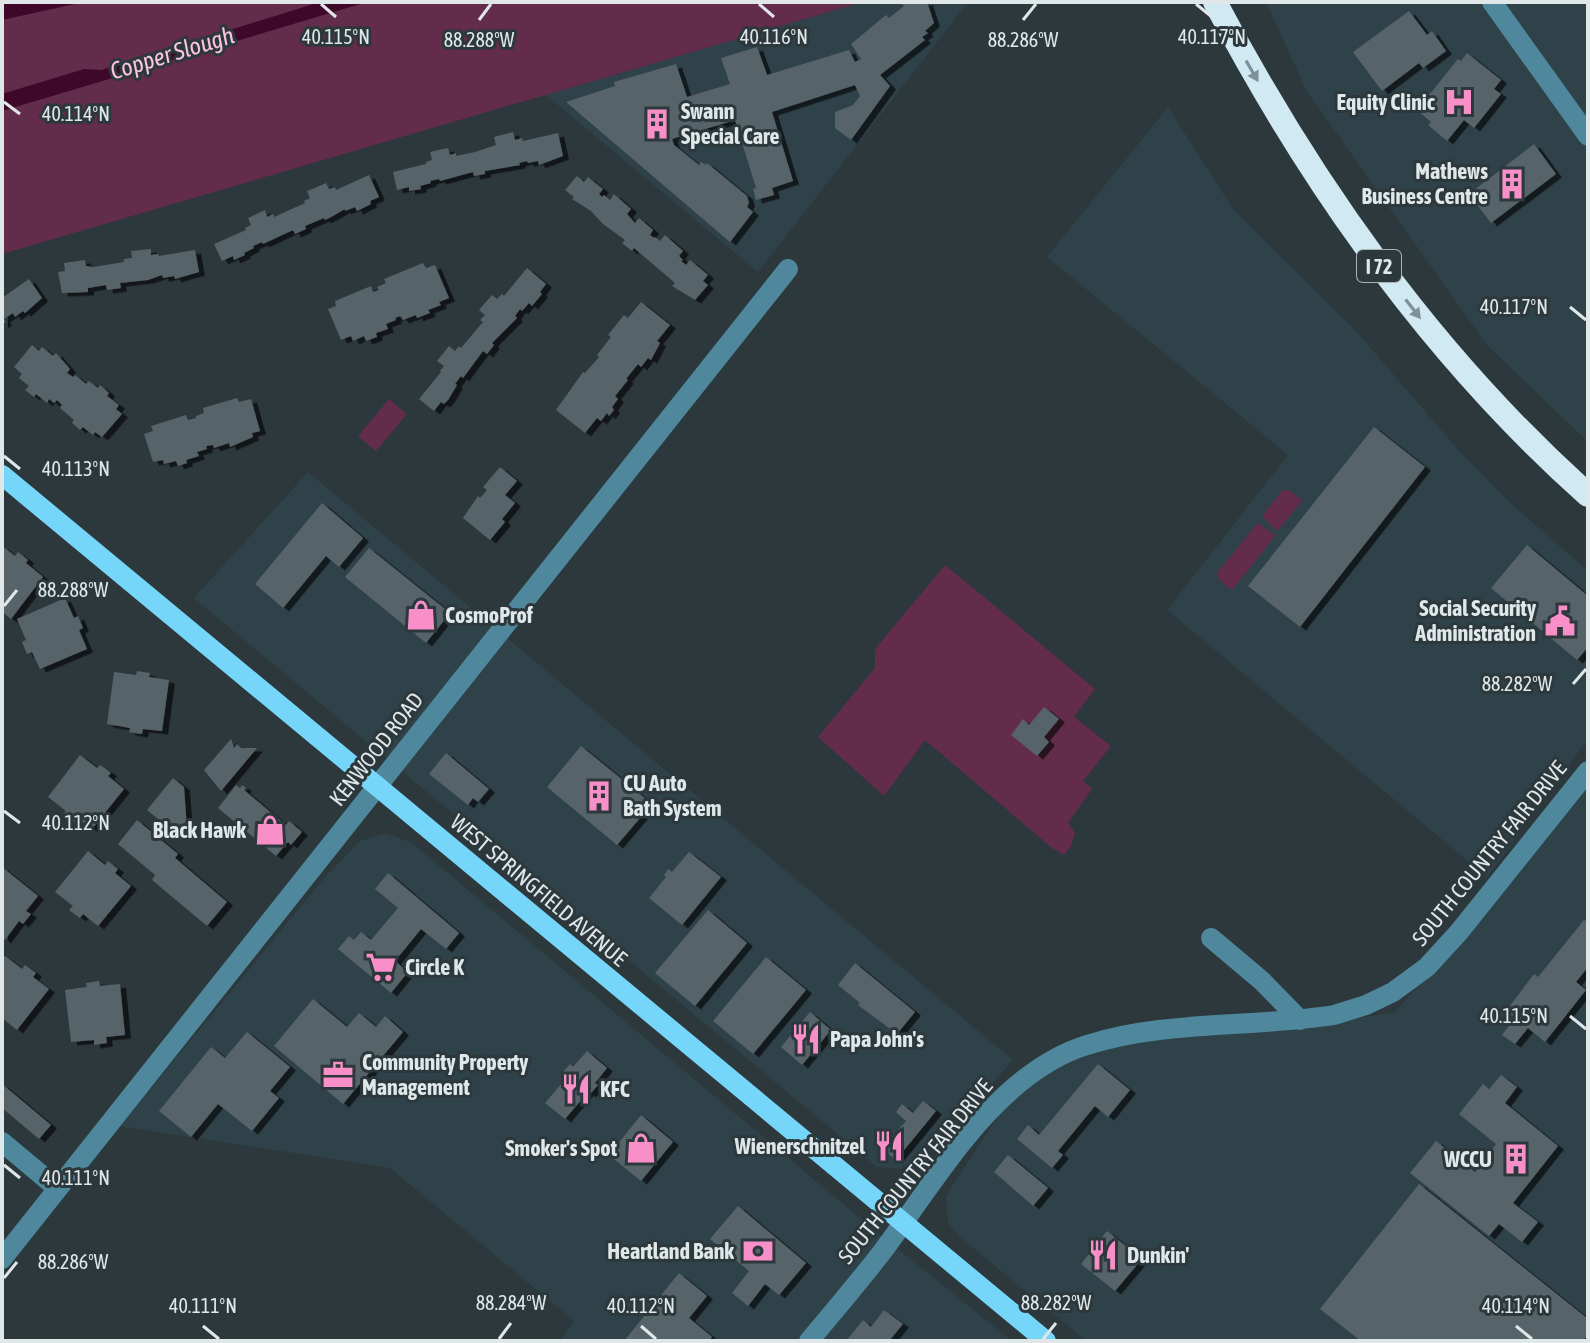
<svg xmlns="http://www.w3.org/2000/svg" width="1590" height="1343" font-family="'Asap Condensed',sans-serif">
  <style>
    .built { fill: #2f4249 }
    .green { fill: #632c4b }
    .water { fill: #3f082b }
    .building { fill: #566368; filter: url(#shadow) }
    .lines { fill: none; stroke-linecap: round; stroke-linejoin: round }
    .minor { stroke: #4f889d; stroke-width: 20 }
    .major { stroke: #76d6f9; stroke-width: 20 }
    .highway { stroke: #d0e9f3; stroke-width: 24 }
    .oneway { fill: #7e9098 }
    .ticks { fill: none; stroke: #e0e7e9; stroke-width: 3 }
    .labels { text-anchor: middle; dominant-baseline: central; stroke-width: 6; stroke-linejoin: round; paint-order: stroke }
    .shield { fill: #2c383c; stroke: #aab2b5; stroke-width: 2 }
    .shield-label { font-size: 20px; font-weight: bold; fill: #e0e7e9 }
    .poi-label { font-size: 22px; font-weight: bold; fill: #e0e7e9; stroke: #2c383c; text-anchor: end }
    .street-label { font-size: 22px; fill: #e0e7e9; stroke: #2c383c }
    .water-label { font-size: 24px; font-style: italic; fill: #fcc4e0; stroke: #2c383c }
    .ticks-label { font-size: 20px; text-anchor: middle; fill: #e0e7e9; stroke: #2c383c; stroke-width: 6; stroke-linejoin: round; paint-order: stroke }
  </style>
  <defs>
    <filter id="shadow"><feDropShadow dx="6" dy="3.5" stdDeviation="0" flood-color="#0009"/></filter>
  </defs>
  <rect width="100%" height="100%" fill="#2c383c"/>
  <path class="built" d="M863,2H968L758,272L546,95Z
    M1266,2H1588V442L1486,344L1306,90Z
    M1168,107L1233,209L1356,331L1462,454L1505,498L1588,571V739L1487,877L1167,610L1288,455L1047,257Z
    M308,472L1013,1060L927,1156L900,1169L877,1167L194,598Z
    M1588,788V1341H1086L961,1238L948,1223L946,1198L952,1186L1002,1110L1038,1078L1090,1052L1151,1040L1288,1030L1395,1012Z
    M386,833L412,843L872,1228L1012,1341H559L574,1321L390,1168L120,1126L325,877L360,841Z"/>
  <path class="green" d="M2,2H863L2,254Z
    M389,399L407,414L376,451L358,436Z
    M1289,490L1302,501L1277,531L1262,516L1282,491Z
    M1259,523L1275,536L1232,590L1219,580L1217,573L1257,524Z
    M945,565L1095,689L1074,717L1111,746L1083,781L1092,789L1068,823L1075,833L1071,846L1064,855L1052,848L925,740L884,796L818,737L875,668V649Z"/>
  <path class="water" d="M2,2H84L2,20Z
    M320,2H367L2,111V94L84,69L101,70Z"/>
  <path class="building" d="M900,2H927L934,23L925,31L928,33L922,37L925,40L880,75L890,86L851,140L835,128V112L853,105L860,96L855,85L772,112L793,181L772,188L774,195L756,200L753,189L756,188L735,120L672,139L674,145L699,165L701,162L706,165L707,163L747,196L749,203L747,207L753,212L730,242L566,102L615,86L614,82L676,64L687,97L730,84L721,58L757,47L767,75L849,50L855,62L861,59L851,44L886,15L889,18L904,6Z
    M1409,11L1427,35L1432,31L1446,51L1423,68L1419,63L1382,91L1353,52Z
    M1467,53L1501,80L1494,89L1501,94L1474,128L1464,120L1447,141L1428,125L1431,122L1417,110L1458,59L1461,61Z
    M513,132L515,140L522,138L523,141L558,133L563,156L539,165L538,161L528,163L527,161L519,163L520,165L485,171V174L474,176L473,172L440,181L439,179L430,181L431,183L420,186L421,189L409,191V187L397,190L393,172L426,164V162L432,160L430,152L448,148L450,155L456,153V156L475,152L496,145L494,137Z
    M1534,144L1556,174L1491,223L1469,194Z
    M369,175L379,197L370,201L371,204L357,211L355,207L345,211V209L331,217L325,220L324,218L305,226L306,229L295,234L293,230L263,244L262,242L253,246L254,248L244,253L245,255L234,260L233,256L222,261L214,244L246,230L245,228L251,225L248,218L265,210L267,217L273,214L274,217L305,203L304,201L310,198L307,191L317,187L326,183L329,189L335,187L336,190Z
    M577,176L584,182L588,177L594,182L603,189L599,194L602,197L604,195L610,200L614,194L631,209L627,214L635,223L639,218L653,230L650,235L654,238L655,237L660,241L665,235L683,251L679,256L683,260L681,261L686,265L690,260L708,275L703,281L708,285L695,300L672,286L675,283L634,248L632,251L622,243L625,240L603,224L591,211L572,199L574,197L565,190Z
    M151,249V255L158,254L159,256L195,250L199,272L175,279L174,276L163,278L162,275L148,280L120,283L121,288L107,290L106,285L88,288V292L62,293L58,272L65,271L64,263L85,260L86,266L93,267L124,262V259L132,258L131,251Z
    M423,263L426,268L435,265L449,298L439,302L441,305L428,310L430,313L417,318L416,315L403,320L400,316L395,318L396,320L386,324L388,329L376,333L377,337L366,341L364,336L353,341L351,336L341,340L328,309L336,306L335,301L371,286L373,292L379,290L377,287L386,283L384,279Z
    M527,268L546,284L540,292L542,294L532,306L529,303L522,311L520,309L515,316L517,318L492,343L494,345L487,354L483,351L463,378L461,376L455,384L457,385L448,400L444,404L441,402L434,411L419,399L441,372L440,371L444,366L437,361L449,346L455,351L459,346L461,348L483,322L480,320L485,315L479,310L492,295L497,299L502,294L504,296Z
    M29,279L42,298L25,313L23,311L15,317L13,313L4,319L6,322L2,325V298Z
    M641,302L670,325L657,341L660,343L651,360L648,358L641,367L638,364L626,379L628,380L615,396L618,399L612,407L614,410L609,416L607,413L601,421L597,418L585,433L556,410L583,372L585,373L599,357L597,355L611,337L608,335L624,315L628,318Z
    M32,345L39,351L42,347L53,356L56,353L70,369L67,373L73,377L75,375L86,384L89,381L98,388L100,385L109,393L107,396L119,405L116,409L122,414L102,437L95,432L93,435L83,427L80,430L72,423L74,420L60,408L62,405L57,400L54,403L49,399L47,403L36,394L34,397L25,390L29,386L19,378L22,374L14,367Z
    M237,398L239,402L251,399L260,431L252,433L253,437L230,447L229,443L214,448L213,445L206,446L207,449L197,452L199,456L186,460L187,463L178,466L176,461L164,464L163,460L153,462L144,434L153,431L151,426L186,415L188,420L196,418V416L204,413L203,408Z
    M1374,427L1425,467L1300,627L1248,586Z
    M500,467L517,481L505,495L515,503L502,519L505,522L490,540L463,518L478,496L480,498L487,490L483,487Z
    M322,503L363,538L339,567L326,556L283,608L255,584Z
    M1527,545L1588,596V647L1577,660L1491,588Z
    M2,546L15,556L18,552L28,560L26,563L43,577L11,619L2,612Z
    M369,548L450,613L426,643L345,577Z
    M65,598L74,618L78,616L83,628L79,630L87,649L40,669L32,652L27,654L22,642L26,640L17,619Z
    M137,671L150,673L149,677L169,680L162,731L143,729L142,734L129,732L130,728L107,724L114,672L136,675Z
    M1044,707L1059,719L1044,737L1049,742L1037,756L1011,735L1023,719L1029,725Z
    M231,739L234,748L237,744L241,748H257L221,791L204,770Z
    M581,746L652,804L617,845L547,787Z
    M446,753L489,789L478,802L473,798L468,805L429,774Z
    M80,755L97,768L100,765L106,769L111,773L108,776L124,789L92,829L77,818L74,822L63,814L66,811L48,797Z
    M173,778L184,787L187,829L180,837L147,810Z
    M236,785L240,788L242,785L246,788L244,790L286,825L289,821L302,832L291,845L288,842L276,856L218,808Z
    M137,820L178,854L175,858L227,902L207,926L152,880L155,875L118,844Z
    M88,851L105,865L108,861L118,869L115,873L131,886L98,926L83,914L80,918L69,910L73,906L55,892Z
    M689,852L721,877L682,925L649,898L666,877L664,875L668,869L672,872Z
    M2,867L38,896L26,911L31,914L23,924L19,921L5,940L2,937Z
    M388,873L459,933L446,949L421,929L395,961L408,972L391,993L338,949L349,936L354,940L361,932L371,940L398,908L375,889Z
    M708,910L747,943L695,1006L655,973Z
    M1584,920L1588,922V967L1576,982L1586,990L1545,1042L1528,1028L1515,1044L1502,1035L1515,1018L1506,1011L1534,974L1538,977Z
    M5,956L22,969L25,965L36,973L33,977L49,989L17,1030L2,1018V960Z
    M766,957L806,990L753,1054L713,1021Z
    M855,963L915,1012L897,1034L858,1005L860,1003L838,985Z
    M99,981L100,986L120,984L125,1035L106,1037L107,1043L94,1045V1040L71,1042L65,990L87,987L86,983Z
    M313,999L347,1027L359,1013L376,1027L385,1016L403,1032L343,1104L274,1046Z
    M810,1012L831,1030L802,1065L781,1047Z
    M247,1032L290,1067L270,1091L279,1098L252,1131L218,1104L191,1137L159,1111L211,1047L225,1058Z
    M587,1051L607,1068L595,1083L598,1085L590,1094L588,1092L565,1119L545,1103L568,1076L563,1072L570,1064L573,1067Z
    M1098,1064L1130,1090L1108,1117L1095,1106L1058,1151L1063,1155L1052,1168L1017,1139L1028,1125L1039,1135Z
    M1501,1075L1517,1087L1505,1103L1558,1146L1513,1203L1538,1222L1522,1242L1499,1224L1489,1236L1410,1173L1436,1141L1475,1172L1496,1144L1459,1114L1483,1084L1489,1089Z
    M2,1084L51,1125L39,1139L2,1108Z
    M923,1101L936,1111L896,1160L875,1143L885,1130L893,1136L906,1121L896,1112L902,1104L913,1113Z
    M641,1115L673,1142L641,1181L609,1155Z
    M1008,1155L1048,1188L1033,1206L994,1172Z
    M1419,1184L1588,1319V1334L1583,1341H1361L1320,1309Z
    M738,1206L806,1263L779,1295L765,1284L748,1306L732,1293L749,1271L710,1239Z
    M1107,1231L1142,1259L1115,1291L1081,1264Z
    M679,1273L707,1296L689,1318L712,1337L709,1341H624Z
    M884,1310L903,1324L889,1341H846L863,1320L871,1327Z"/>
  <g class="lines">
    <path class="minor" d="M1492,2L1588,136
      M1211,938L1262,981L1300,1020
      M2,1142L57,1188
      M2,1259L788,269
      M809,1341C834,1311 859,1282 882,1252C937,1179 996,1073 1087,1045C1166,1020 1253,1028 1334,1015L1366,1005L1393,992L1427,967L1459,932L1588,771"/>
    <path class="major" d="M2,475L1046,1341"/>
    <path class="highway" d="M1215,2C1312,186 1432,356 1588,495"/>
  </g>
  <defs><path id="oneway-solid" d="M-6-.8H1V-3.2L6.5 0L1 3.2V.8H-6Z" transform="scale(2)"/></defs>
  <g class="oneway">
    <use href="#oneway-solid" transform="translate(1252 71) rotate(60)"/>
    <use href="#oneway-solid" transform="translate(1413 309) rotate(52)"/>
  </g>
  <path class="ticks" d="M321,4L336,17M759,4L774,17M1196,4L1212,17M479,20L491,4M1023,20L1036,4M4,102L20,114M1570,307L1586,320M4,456L20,469M4,606L17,590M1573,684L1586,669M4,811L20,823M1570,1016L1586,1029M4,1165L20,1178M4,1278L17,1262M203,1326L219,1339M641,1326L656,1339M1516,1326L1532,1339M499,1339L511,1323M1043,1339L1056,1323"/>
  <defs>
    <g id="hospital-bare" transform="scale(2.4)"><path d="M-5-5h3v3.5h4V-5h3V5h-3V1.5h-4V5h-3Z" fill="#f98fc8" stroke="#2c383c" stroke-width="2.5" paint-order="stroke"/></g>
    <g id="building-bare" transform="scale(2.4)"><path d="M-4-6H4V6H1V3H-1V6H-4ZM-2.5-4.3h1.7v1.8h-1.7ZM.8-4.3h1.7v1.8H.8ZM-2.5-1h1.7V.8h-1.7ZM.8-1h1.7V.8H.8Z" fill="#f98fc8" stroke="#2c383c" stroke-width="2.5" paint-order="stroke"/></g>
    <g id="shop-bare" transform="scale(2.4)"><path d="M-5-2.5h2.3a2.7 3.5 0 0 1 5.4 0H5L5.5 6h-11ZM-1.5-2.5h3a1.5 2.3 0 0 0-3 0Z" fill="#f98fc8" stroke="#2c383c" stroke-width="2.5" paint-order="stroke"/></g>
    <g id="civic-bare" transform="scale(2.4)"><path d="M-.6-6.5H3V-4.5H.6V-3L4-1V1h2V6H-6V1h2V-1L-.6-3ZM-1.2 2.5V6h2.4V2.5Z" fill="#f98fc8" stroke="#2c383c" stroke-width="2.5" paint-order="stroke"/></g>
    <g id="supermarket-bare" transform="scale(2.4)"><path d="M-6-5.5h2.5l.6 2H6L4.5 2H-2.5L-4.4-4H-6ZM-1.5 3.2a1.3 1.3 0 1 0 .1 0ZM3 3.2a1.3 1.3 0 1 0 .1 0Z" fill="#f98fc8" stroke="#2c383c" stroke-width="2.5" paint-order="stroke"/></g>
    <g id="restaurant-bare" transform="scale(2.4)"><path d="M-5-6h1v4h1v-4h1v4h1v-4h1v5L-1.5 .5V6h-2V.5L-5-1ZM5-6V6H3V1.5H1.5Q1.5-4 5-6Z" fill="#f98fc8" stroke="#2c383c" stroke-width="2.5" paint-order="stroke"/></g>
    <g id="office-bare" transform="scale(2.4)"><path d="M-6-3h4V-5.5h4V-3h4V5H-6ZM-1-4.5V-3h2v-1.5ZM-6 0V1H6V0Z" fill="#f98fc8" stroke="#2c383c" stroke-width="2.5" paint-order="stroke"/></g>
    <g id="bank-bare" transform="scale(2.4)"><path d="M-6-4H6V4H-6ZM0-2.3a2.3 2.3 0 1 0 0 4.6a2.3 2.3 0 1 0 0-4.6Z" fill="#f98fc8" stroke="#2c383c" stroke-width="2.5" paint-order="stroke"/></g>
  </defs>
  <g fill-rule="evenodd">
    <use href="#hospital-bare" x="1459" y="102"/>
    <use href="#building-bare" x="657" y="124"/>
    <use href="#building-bare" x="1512" y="184"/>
    <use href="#shop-bare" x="421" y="615"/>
    <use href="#civic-bare" x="1560" y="621"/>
    <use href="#building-bare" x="599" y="796"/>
    <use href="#shop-bare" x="270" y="830"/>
    <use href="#supermarket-bare" x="381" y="967"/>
    <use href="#restaurant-bare" x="806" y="1039"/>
    <use href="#office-bare" x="338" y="1075"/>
    <use href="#restaurant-bare" x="576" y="1089"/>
    <use href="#restaurant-bare" x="889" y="1146"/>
    <use href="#shop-bare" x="641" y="1148"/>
    <use href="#building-bare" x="1516" y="1159"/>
    <use href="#bank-bare" x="758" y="1251"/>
    <use href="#restaurant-bare" x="1103" y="1255"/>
  </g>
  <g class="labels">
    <rect class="shield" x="1357" y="250" width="44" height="32" rx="6"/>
    <g class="shield-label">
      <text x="1379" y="266">I 72</text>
    </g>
    <g class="poi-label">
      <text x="1435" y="102">Equity Clinic</text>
      <text x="681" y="111" text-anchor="start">Swann<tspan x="681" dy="25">Special Care</tspan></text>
      <text x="1488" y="171">Mathews<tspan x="1488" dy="25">Business Centre</tspan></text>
      <text x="1536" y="608">Social Security<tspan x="1536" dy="25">Administration</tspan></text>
      <text x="445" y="615" text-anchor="start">CosmoProf</text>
      <text x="623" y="783" text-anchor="start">CU Auto<tspan x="623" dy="25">Bath System</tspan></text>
      <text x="246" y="830">Black Hawk</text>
      <text x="405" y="967" text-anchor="start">Circle K</text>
      <text x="830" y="1039" text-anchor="start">Papa John's</text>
      <text x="362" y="1062" text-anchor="start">Community Property<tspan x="362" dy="25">Management</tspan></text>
      <text x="600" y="1089" text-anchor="start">KFC</text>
      <text x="865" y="1146">Wienerschnitzel</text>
      <text x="617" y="1148">Smoker's Spot</text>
      <text x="1492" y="1159">WCCU</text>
      <text x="734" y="1251">Heartland Bank</text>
      <text x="1127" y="1255" text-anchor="start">Dunkin'</text>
    </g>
    <g class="street-label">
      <text transform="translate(376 749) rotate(-52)">KENWOOD ROAD</text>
      <text transform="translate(1489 853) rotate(-51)">SOUTH COUNTRY FAIR DRIVE</text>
      <text transform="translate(539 890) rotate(40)">WEST SPRINGFIELD AVENUE</text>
      <text transform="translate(915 1171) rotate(-51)">SOUTH COUNTRY FAIR DRIVE</text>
    </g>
    <g class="water-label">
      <text transform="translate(172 53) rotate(-17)">Copper Slough</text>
    </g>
  </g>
  <g class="ticks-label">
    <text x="336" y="44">40.115°N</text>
    <text x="774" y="44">40.116°N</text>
    <text x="1212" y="44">40.117°N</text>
    <text x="479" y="47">88.288°W</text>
    <text x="1023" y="47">88.286°W</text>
    <text x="76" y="121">40.114°N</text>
    <text x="1514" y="314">40.117°N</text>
    <text x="76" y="476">40.113°N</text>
    <text x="73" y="597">88.288°W</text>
    <text x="1517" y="691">88.282°W</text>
    <text x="76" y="830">40.112°N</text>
    <text x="1514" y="1023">40.115°N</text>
    <text x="76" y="1185">40.111°N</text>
    <text x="73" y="1269">88.286°W</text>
    <text x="511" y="1310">88.284°W</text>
    <text x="1056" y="1310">88.282°W</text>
    <text x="203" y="1313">40.111°N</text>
    <text x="641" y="1313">40.112°N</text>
    <text x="1516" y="1313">40.114°N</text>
  </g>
  <rect width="1590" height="1343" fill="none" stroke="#e0e7e9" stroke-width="8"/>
</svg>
